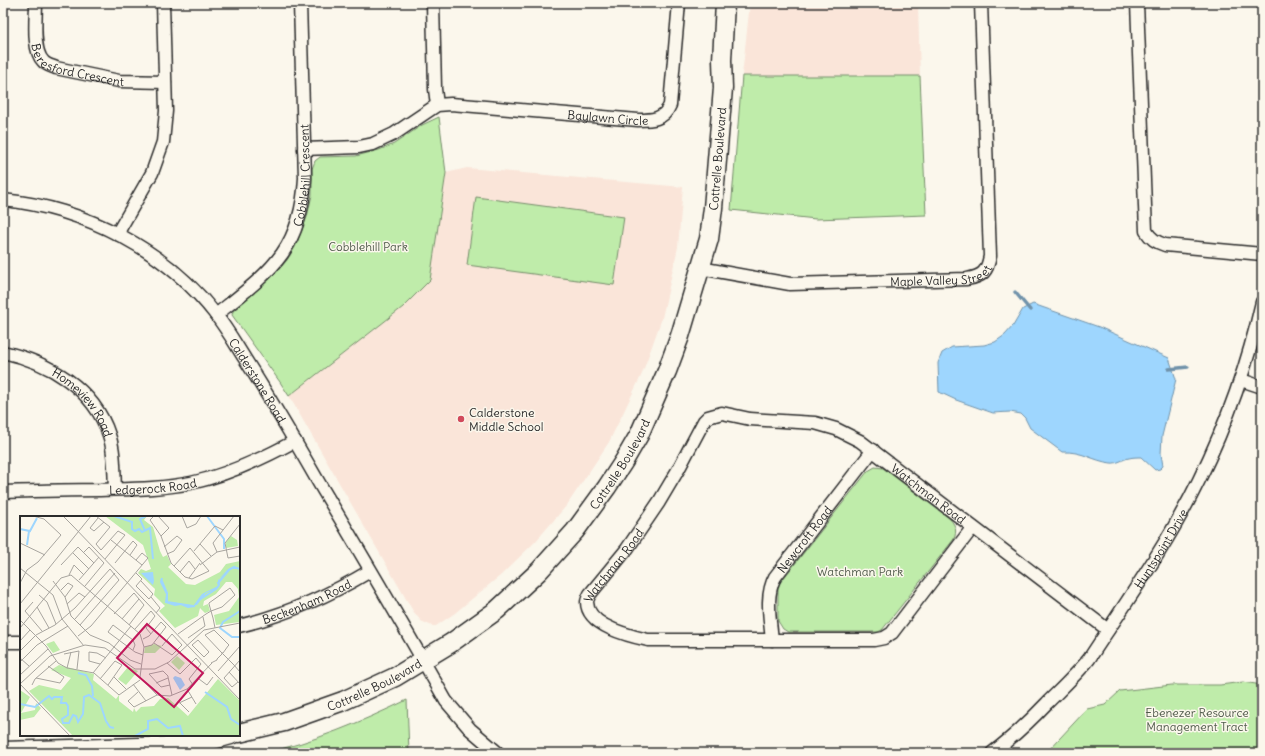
<svg xmlns="http://www.w3.org/2000/svg" width="1265" height="756" font-family="Delius,sans-serif">
  <style>
    .built { fill: #fae5d9 }
    .green { fill: #bfecaa; stroke: #758c6a }
    .water { fill: #9ed6fe; stroke: #7092aa }
    .lines { fill: none; stroke-linecap: round; stroke-linejoin: round }
    .stream { stroke: #7092aa; stroke-width: 3.5 }
    .street-casing { stroke: #2b2b2b; stroke-width: 15 }
    .secondary-casing { stroke: #2b2b2b; stroke-width: 21 }
    .street { stroke: #fbf7ec; stroke-width: 12 }
    .secondary { stroke: #fbf7ec; stroke-width: 18 }
    .poi-dot { fill: #d1495b; stroke: #fbf7ec; stroke-width: 1.5 }
    .labels { text-anchor: middle; dominant-baseline: central; stroke-width: 3; stroke-linejoin: round; paint-order: stroke }
    .street-label { font-size: 12px; fill: #2b2b2b; stroke: #fbf7ec }
    .park-label { font-size: 12px; fill: #505b4b; stroke: #fbf7ec }
    .poi-label { font-size: 12px; fill: #2b2b2b; stroke: #fbf7ec; text-anchor: start }
    .inset-river { fill: none; stroke: #9ed6fe; stroke-width: 2 }
    .inset-road { fill: none; stroke: #a8a59f; stroke-width: 1 }
    .view { fill: #c2185b; fill-opacity: 0.15; stroke: #c2185b; stroke-width: 2 }
    .inset-edge { fill: none; stroke: #2b2b2b; stroke-width: 2 }
  </style>
  <rect width="100%" height="100%" fill="#fbf7ec"/>
  <filter id="ink" filterUnits="userSpaceOnUse"><feTurbulence type="fractalNoise" baseFrequency=".025" numOctaves="2"/><feDisplacementMap in="SourceGraphic" scale="8" xChannelSelector="R" yChannelSelector="G"/><feConvolveMatrix kernelMatrix="1 2 1 2 8 2 1 2 1" color-interpolation-filters="sRGB"/></filter>
  <g filter="url(#ink)">
    <path class="built" d="M750,3H918L920,76H742Z
      M467,168L683,187L678,247L662,318L642,374L609,442L567,505L535,542L500,576L479,593L455,613L436,626H432L421,621L413,611L289,396L403,307L430,280L446,173Z"/>
    <path class="green" d="M742,76H920L926,215L816,219L731,210Z
      M439,117L446,173L430,280L403,307L289,396L280,382L232,315L233,311L272,277L287,260L295,247L307,217L312,195V169L315,161L320,157L356,156L379,150L394,144L422,125Z
      M476,197L624,217L614,285L467,265Z
      M875,467L883,468L950,519C956,526 957,531 954,539L882,630L878,632H788L783,629L778,621V588L779,584L868,471Z
      M1243,682L1262,685V753H1046L1087,709L1105,705L1120,691L1172,685H1220Z
      M407,700L409,753H264C314,742 361,722 407,700Z"/>
    <path class="water" d="M1033,304L1099,327L1169,358L1176,379L1162,436L1161,454L1163,466L1160,469L1155,470L1141,457C1137,457 1133,457 1129,458C1123,459 1117,464 1111,463C1093,461 1083,451 1062,452L1030,428L1025,418L1021,414L1010,412L993,413L956,400L939,392L938,363L942,353L952,347L984,345L995,342L1005,335L1013,326L1023,309Z"/>
    <g class="lines">
      <path class="stream" d="M1015,292L1030,310
        M1169,369L1188,367"/>
      <g class="street-casing">
        <g id="street">
          <path id="s1" d="M36,3C36,17 32,50 43,61C46,65 52,66 56,68L119,81L165,82"/>
          <path d="M433,3L435,89L437,105"/>
          <path d="M1137,3L1146,231C1151,239 1156,242 1165,245L1262,254"/>
          <path id="s2" d="M304,149L359,147L373,144L394,134L437,105L451,104L638,120C651,120 664,120 670,105L679,3"/>
          <path id="s3" d="M3,200C85,208 166,250 216,315C227,329 236,345 245,359C271,400 295,441 319,483C362,555 405,628 446,701L470,729L498,753"/>
          <path d="M117,234L152,173L163,142L166,111L163,3"/>
          <path id="s4" d="M700,268L790,284L967,279C983,276 987,272 990,256L981,3"/>
          <path id="s5" d="M216,315C269,272 301,252 305,178L300,3"/>
          <path id="s6" d="M3,352C48,362 94,388 109,435C115,452 114,471 115,489"/>
          <path d="M1241,380L1262,387"/>
          <path id="s7" d="M3,492C35,491 68,490 100,490C130,489 161,489 191,483C228,475 262,459 295,441"/>
          <path id="s8" d="M973,527L892,633L884,638L874,640H648C630,636 587,626 587,602C587,600 589,596 590,594L627,549L659,502L678,470L704,421L708,417L722,413L750,419L815,423L836,429L860,441L1108,630"/>
          <path id="s9" d="M239,626C285,615 330,595 370,571"/>
          <path id="s10" d="M772,640C770,619 765,595 775,577L873,450"/>
          <path d="M3,642H21"/>
          <path id="s11" d="M992,753C1012,738 1030,721 1047,703C1061,689 1076,675 1089,659C1127,601 1169,542 1199,480C1227,423 1248,364 1262,302"/>
        </g>
      </g>
      <g class="secondary-casing">
        <g id="secondary">
          <path id="s12" d="M239,733L284,722L343,701L395,677L451,643L497,610L539,571L575,531L607,487L624,461L639,435L667,371L680,336L709,239L713,208L723,88L722,60L725,3"/>
          <path d="M3,751L172,746L202,743L231,735"/>
        </g>
      </g>
      <use href="#street" class="street"/>
      <use href="#secondary" class="secondary"/>
    </g>
  </g>
  <circle class="poi-dot" cx="461" cy="419" r="4"/>
  <g class="labels">
    <g class="street-label">
      <text stroke="none"><textPath href="#s1" startOffset="92">Beresford Crescent</textPath></text>
      <text stroke="none"><textPath href="#s2" startOffset="316">Baylawn Circle</textPath></text>
      <text stroke="none"><textPath href="#s12" startOffset="804">Cottrelle Boulevard</textPath></text>
      <text stroke="none"><textPath href="#s5" startOffset="173">Cobblehill Crescent</textPath></text>
      <text stroke="none"><textPath href="#s4" startOffset="243">Maple Valley Street</textPath></text>
      <text stroke="none"><textPath href="#s3" startOffset="326">Calderstone Road</textPath></text>
      <text stroke="none"><textPath href="#s6" startOffset="98">Homeview Road</textPath></text>
      <text stroke="none"><textPath href="#s12" startOffset="480">Cottrelle Boulevard</textPath></text>
      <text stroke="none"><textPath href="#s7" startOffset="150">Ledgerock Road</textPath></text>
      <text stroke="none"><textPath href="#s8" startOffset="921">Watchman Road</textPath></text>
      <text stroke="none"><textPath href="#s10" startOffset="112">Newcroft Road</textPath></text>
      <text stroke="none"><textPath href="#s11" startOffset="267">Huntspoint Drive</textPath></text>
      <text stroke="none"><textPath href="#s8" startOffset="501">Watchman Road</textPath></text>
      <text stroke="none"><textPath href="#s9" startOffset="72">Beckenham Road</textPath></text>
      <text stroke="none"><textPath href="#s12" startOffset="144">Cottrelle Boulevard</textPath></text>
    </g>
    <g class="park-label">
      <text x="368" y="246">Cobblehill Park</text>
      <text x="860" y="571">Watchman Park</text>
      <text x="1197" y="712">Ebenezer Resource<tspan x="1197" dy="14">Management Tract</tspan></text>
    </g>
    <g class="poi-label">
      <text x="469" y="412">Calderstone<tspan x="469" dy="14">Middle School</tspan></text>
    </g>
  </g>
  <g transform="translate(20 516)">
    <rect width="220" height="220" fill="#fbf7ec"/>
    <path d="M85,0H127L124,4L133,11L140,35L143,41L147,39L151,48L148,51L166,68L175,69L200,56L206,48L220,45V106L196,109L194,99L209,95L219,81L218,73L212,66H206L196,78L184,85L183,90L188,88L190,95L185,97L180,92L178,100L155,112L139,95L145,90L134,79L135,73L118,57L121,53L126,55L131,53L123,29ZM211,20L217,24L218,30L206,32V26ZM34,125L40,134L33,137L26,128ZM134,128L142,130L135,137H124L125,131ZM157,140L165,147L159,154L151,146ZM39,149L74,158L73,164L96,183L99,179V185L113,196L114,192L116,196L121,191L134,190L140,183L148,182L168,200L198,163L220,185V220H53L9,175L19,169L41,174L51,162L31,154ZM108,151L118,155L106,169L98,163ZM0,174L10,181L1,197L15,194L16,187L21,192L14,201L0,204Z" fill="#bfecaa"/>
    <path d="M214,50L220,53H210L199,63L200,69L198,72L186,77L177,89L173,90L182,78L198,70V64L208,53ZM133,56L134,65L133,69L121,57ZM155,160L161,162L165,169L160,174L153,162Z" fill="#9ed6fe"/>
    <path class="inset-river" d="M94,0L112,6V13L115,15L119,13L122,16L130,12L133,43M187,0L204,23V33M0,13L10,15L17,2M125,15L120,3L126,0M7,29L9,15M142,62L141,66L147,78L146,86L155,89L161,88L168,91L175,90M141,63L147,77V86L173,90M179,84L196,73L199,69L198,67L209,54L214,51L220,53M220,95L203,106L200,112L212,121H220M58,157L66,159L72,170L73,180M185,176L207,191L211,203L220,209M0,188L15,191L29,180L32,183L34,181H42L41,187H46L48,190V199L42,203L43,207H49L53,199L56,200L58,206L63,198L64,181L69,179L80,187L86,205L90,211L94,212M115,220L128,213V205L137,203L148,212L160,210L163,220"/>
    <path class="inset-road" d="M43,0L52,9M76,0L90,11L76,28L81,34L98,15L105,19L85,43M134,0L130,4L141,20M138,0L149,12L141,20L151,47L165,61L172,63L189,55L170,32L154,50M162,0L167,12L176,8L181,0M78,2L70,12L74,15L84,6M220,8L205,27L208,42L220,40M52,9L220,184M91,24L122,49M0,27L25,39M180,28L191,40M144,31L157,20L162,24L154,35L147,38M174,35L195,10L203,14M197,36L193,27L214,0M53,37L69,53M63,37L69,31L84,47L65,70M95,47L113,25L117,29L110,39M41,49L58,31L74,47M180,49L197,36L220,31M0,52L33,79L42,103L64,130M160,56L169,45L175,53M116,57L122,63L116,70L129,83L133,78L121,65M49,59L54,49L64,59M169,62L180,47M59,64L79,41M33,65L45,81L51,100L70,119L89,127L110,144L121,148M0,67L7,54L18,46L41,19L24,3L13,0M41,74L48,67L53,70L45,81M19,79L27,86L36,108M131,81L140,92L136,97M13,86L5,95L22,115M0,88L71,0M47,88L59,77L65,81M17,91L29,112M94,98L114,77L124,89L109,109M55,103L95,57M102,103L119,83M0,104L26,130L38,147L47,152L74,157L99,179L120,164M0,112L41,62L51,59L120,118L124,131L120,161L137,179L150,180L167,173L192,147M115,113L131,95L135,100L126,112L131,118M158,118L186,98L191,95L202,91L215,79L210,72L189,87V88L193,102L195,112M58,120L71,110L128,42L122,37L116,44M168,122L185,110L183,101M123,123L129,120L141,106L146,111L132,129L124,131M147,124L157,134M178,124L189,136L184,141L172,129ZM0,125L10,114M134,127L152,139L162,129L152,118L142,130M113,134L115,129L113,124L93,109L88,116L115,136L123,139M0,135L16,119L35,109L55,92L90,53L99,64L60,109M44,138L59,135L57,153M0,142L9,150M0,146L17,129L48,110M147,147L160,158L176,142L181,148L169,163L173,169M191,147L197,144V143L202,138V137H203L208,130L209,129L194,114L185,119L201,136L214,149L220,156M80,148L69,145V136L77,137L86,142M47,152L51,136M198,155L220,130M209,156L220,168M73,157L111,110M0,159L28,133M94,161L106,173M16,162L40,167L44,161L28,150M80,163L95,145L102,149L88,169M179,163L187,169L193,161M218,166L212,171L204,162L220,144M136,167L148,162M0,168L50,220M0,168L30,140L65,129L85,132L115,153H135L149,146L184,114L220,107M113,168L126,185M12,169L15,163L36,145M150,169L141,171L129,158L143,155L148,160V161L152,179M167,173L176,188M118,176L108,185L114,191L137,179M159,187L172,181M160,187L169,196"/>
    <path class="view" d="M127,108L183,157L154,191L97,142Z"/>
    <rect width="220" height="220" class="inset-edge"/>
  </g>
  <rect width="1265" height="756" fill="none" stroke="#fbf7ec" stroke-width="16"/>
  <rect x="8" y="8" width="1249" height="740" fill="none" stroke="#2b2b2b" stroke-width="1.5" filter="url(#ink)"/>
</svg>
